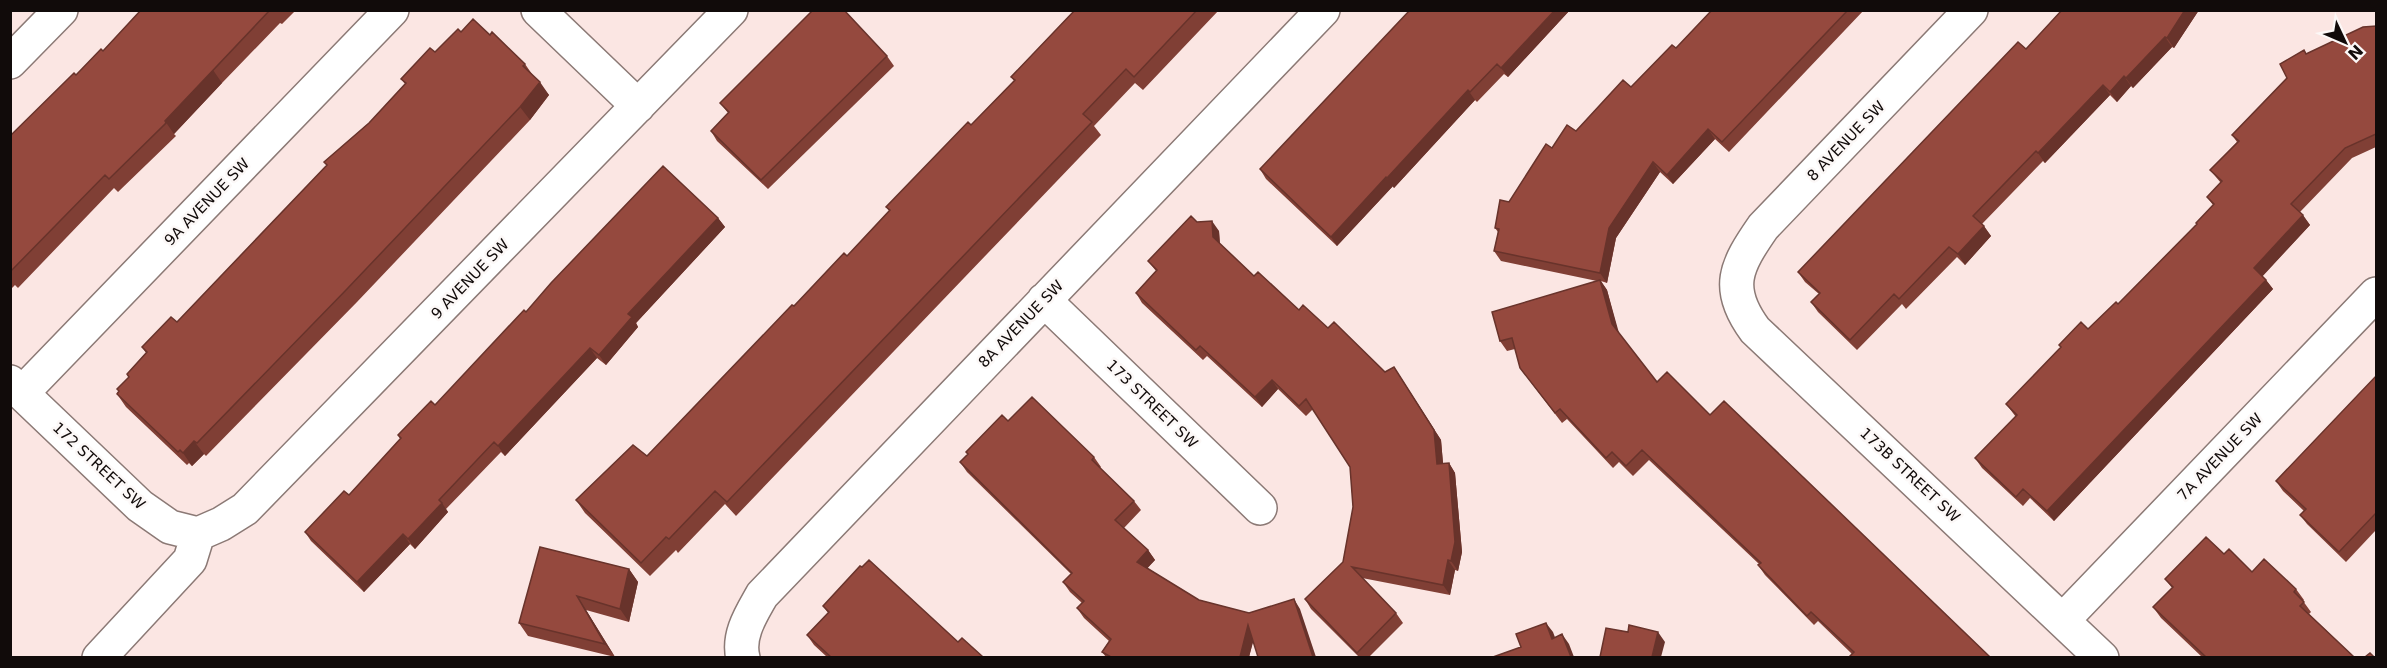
<svg xmlns="http://www.w3.org/2000/svg" width="2387" height="668" font-family="'DejaVu Sans',sans-serif">
  <style>
    .lines { fill: none; stroke-linecap: round; stroke-linejoin: round }
    .minor-casing { stroke: #8b7975; stroke-width: 36 }
    .minor { stroke: #fff; stroke-width: 33 }
    .wall { fill: #803f35 }
    .shaded-wall { fill: #68332b }
    .building { fill: #95493e; stroke: #68332b; stroke-width: 1.5 }
    .labels { text-anchor: middle; dominant-baseline: central; stroke-width: 5; stroke-linejoin: round; paint-order: stroke }
    .street-label { font-size: 15px; fill: #110b0a; stroke: #fcf8f7 }
  </style>
  <rect width="100%" height="100%" fill="#fbe6e3"/>
  <g class="lines">
    <g class="minor-casing">
      <path id="minor" d="M538,10L638,106
        M1971,10L1763,227C1736,266 1724,288 1755,330L2102,658
        M10,62L61,10
        M1044,300L1260,508
        M10,382L140,506L170,527L198,534
        M22,393L392,10
        M198,534L221,524L245,509L731,10
        M2063,620L2376,294
        M99,658L190,560L198,534
        M743,658C737,635 752,613 762,595L1323,10"/>
    </g>
    <use href="#minor" class="minor"/>
  </g>
  <path class="wall" d="M141,10H296L282,24L280,23L222,83L174,134L176,136L118,192L114,188L18,288L15,285L10,290V136L103,51Z
    M1075,10H1219L1143,90L1135,83L1094,126L1101,135L736,516L725,504L678,553L676,550L650,576L585,513L576,500L647,456L794,306L847,256L889,211L886,207L971,125L1014,81L1011,77Z
    M1570,10L1508,77L1504,74L1477,102L1475,100L1394,188L1393,186L1337,246L1266,179L1260,169Z
    M1712,10H1864L1729,152L1715,139L1673,184L1660,172L1616,238L1607,283L1601,281L1607,290L1618,332L1657,382L1710,415L1990,657L1852,654L1818,621L1814,625L1765,575L1758,565L1759,564L1649,460L1633,476L1619,462L1613,468L1567,419L1562,423L1520,368L1515,349L1507,351L1500,341L1597,281L1501,261L1494,251L1498,232L1495,228L1509,202L1552,148L1576,131L1631,87L1676,48Z
    M2062,10H2199L2174,48L2172,47L2133,88L2131,86L2117,102L2110,95L2045,163L2043,161L1982,224L1991,236L1965,265L1957,257L1906,309L1902,304L1857,350L1818,312L1811,302L1819,294L1805,282L1798,272L2026,49Z
    M2376,26V147L2352,158L2300,212L2310,225L2262,276L2266,280L2273,289L2054,521L2030,498L2023,506L1982,468L1975,458L2016,417L2006,404L2061,348L2059,345L2088,329L2118,304L2197,224L2213,205L2207,197L2221,183L2210,170L2237,142L2232,135L2287,78L2304,50L2307,54Z
    M461,32L490,35L525,64L534,77L549,95L530,120L357,302L206,456L204,454L192,466L189,463L187,465L126,407L117,394L119,391L117,389L129,377L127,374L146,353L142,347L177,322L327,165L324,162L369,123L405,84L401,79L435,52Z
    M887,56L894,66L768,189L717,141L711,131L728,113L720,103Z
    M718,218L725,227L636,323L638,327L606,365L597,358L505,456L501,452L446,509L448,512L415,549L410,544L364,592L311,541L305,532L349,495L400,439L398,435L435,405Z
    M1197,222L1219,231L1220,244L1254,276L1299,310L1328,328L1385,372L1394,367L1441,440L1443,464L1449,463L1455,473L1462,552L1458,571L1455,570L1450,595L1362,578L1396,613L1403,623L1369,657H1359L1311,609L1305,599L1343,562L1353,507L1350,467L1313,409L1306,416L1278,389L1262,407L1207,356L1203,360L1142,303L1136,293L1156,271L1148,261Z
    M2376,377V530L2346,562L2307,524L2300,515L2304,511L2283,491L2276,481Z
    M1008,421L1094,457L1101,467L1100,468L1134,501L1141,510L1124,528L1148,550L1155,560L1147,568L1199,600L1249,613L1300,609L1253,641L1249,657H1106L1102,652L1109,641L1084,618L1077,608L1082,603L1070,592L1063,582L1071,574L967,472L960,462L968,455L966,452Z
    M2224,554L2252,572L2296,589L2304,600L2303,601L2311,612L2309,614L2354,657H2202L2161,618L2153,607L2172,588L2165,579Z
    M629,569L638,582L629,622L586,610L615,657L528,636L519,623Z
    M823,606L958,642L983,657H827L814,645L807,635L828,613Z"/>
  <path class="shaded-wall" d="M1555,10H1570L1508,77L1501,68Z
    M2185,10H2199L2174,48L2167,38Z
    M2165,37L2172,47L2133,88L2126,78Z
    M213,70L222,83L174,134L165,121Z
    M2124,76L2131,86L2117,102L2110,92Z
    M540,82L549,95L530,120L520,107Z
    M2103,85L2110,95L2045,163L2038,153Z
    M1468,90L1475,100L1394,188L1387,178Z
    M1708,129L1715,139L1673,184L1667,175Z
    M1653,162L1660,172L1616,238L1607,283L1600,273L1609,228Z
    M1386,177L1393,186L1337,246L1331,237Z
    M2303,215L2310,225L2261,278L2254,268Z
    M718,218L725,227L636,323L638,327L606,365L599,355L628,314Z
    M1212,221L1219,231L1220,247L1213,237Z
    M1984,226L1991,236L1965,265L1958,254Z
    M1600,280L1607,290L1619,333L1612,324Z
    M2266,280L2273,289L2054,521L2047,511Z
    M590,348L597,358L505,456L498,446Z
    M1394,367L1441,440L1444,474L1437,464Z
    M1272,380L1278,389L1262,407L1255,397Z
    M194,441L204,454L192,466L183,453Z
    M1449,463L1455,473L1462,552L1458,571L1451,561Z
    M442,503L448,512L415,549L408,539Z
    M403,534L410,544L364,592L357,582Z
    M1148,550L1155,560L1144,572L1137,562Z
    M1448,560L1455,570L1450,595L1443,585Z
    M629,569L638,582L629,622L620,609Z
    M577,596L586,610L615,657L605,644Z
    M1294,599L1300,609L1316,657H1313Z
    M1546,623L1553,632L1559,648L1552,639Z
    M1248,625L1255,635L1249,657H1240Z
    M1658,632L1665,642L1661,657H1652Z
    M1562,634L1569,644L1574,657H1571Z"/>
  <path class="building" d="M141,10H270L165,121L166,123L109,179L105,175L10,272V136L74,73L76,75L101,49L103,51Z
    M813,10H844L887,56L761,180L711,131L729,112L720,103Z
    M1075,10H1197L1134,77L1126,69L1083,114L1092,122L727,502L715,491L669,539L666,537L641,563L576,500L633,445L647,456L792,305L794,306L844,253L847,256L890,210L886,207L968,122L971,125L1015,80L1011,77Z
    M1410,10H1555L1501,68L1497,64L1470,92L1468,90L1387,178L1386,177L1331,237L1260,169Z
    M1712,10H1848L1722,142L1708,129L1667,175L1653,162L1609,228L1600,273L1494,251L1499,229L1495,228L1500,200L1509,202L1546,144L1552,148L1567,125L1576,131L1623,80L1631,87L1672,45L1676,48Z
    M2062,10H2185L2167,38L2165,37L2126,78L2124,76L2110,92L2103,85L2038,153L2036,151L1973,216L1984,226L1958,254L1949,247L1899,299L1894,294L1850,340L1811,302L1820,293L1798,272L2018,42L2026,49Z
    M473,19L490,35L492,32L525,64L523,66L540,82L520,107L347,289L197,443L194,441L183,453L180,450L178,452L117,394L119,391L117,389L129,377L127,374L147,352L142,347L171,317L177,322L327,165L324,162L369,123L406,83L401,79L430,48L435,52L458,29L461,32Z
    M2376,26V134L2345,148L2291,204L2303,215L2254,268L2266,280L2047,511L2023,489L2016,497L1975,458L2017,415L2006,404L2061,347L2059,345L2081,322L2088,329L2116,302L2118,304L2197,224L2196,223L2214,204L2207,197L2222,181L2210,170L2239,141L2232,135L2287,78L2280,64L2304,50L2306,54L2363,27Z
    M663,166L718,218L628,314L632,317L599,355L590,348L498,446L494,442L439,500L442,503L408,539L403,534L357,582L305,532L344,491L349,495L401,438L398,435L431,401L435,405L524,310L526,312L551,283Z
    M1191,216L1197,222L1212,221L1213,237L1254,276L1258,272L1299,310L1303,305L1328,328L1334,322L1385,372L1394,367L1434,430L1437,464L1449,463L1455,542L1451,561L1448,560L1443,585L1352,567L1396,613L1357,653L1305,599L1343,562L1353,507L1350,467L1306,399L1299,406L1272,380L1255,397L1200,346L1196,350L1136,293L1157,270L1148,261Z
    M1600,280L1612,324L1657,382L1667,372L1710,415L1724,401L1990,657H1849L1854,652L1811,612L1807,616L1758,565L1761,563L1642,450L1626,466L1612,452L1606,458L1560,409L1555,413L1520,368L1512,338L1500,341L1492,312Z
    M2376,376V513L2339,552L2300,515L2306,509L2276,481Z
    M1032,397L1094,457L1092,460L1134,501L1115,520L1148,550L1137,562L1199,600L1249,613L1294,599L1313,657H1258L1248,625L1240,657H1111L1102,652L1111,639L1077,608L1084,601L1063,582L1072,573L960,462L968,454L966,452L1002,415L1008,421Z
    M2206,537L2224,554L2229,549L2252,572L2264,559L2296,589L2294,592L2304,602L2300,606L2354,657H2206L2153,607L2173,587L2165,579Z
    M540,547L629,569L620,609L577,596L605,644L519,623Z
    M869,560L958,642L962,638L983,657H831L807,635L829,612L823,606L860,566L862,567Z
    M1546,623L1552,639L1562,634L1571,657H1493L1521,647L1516,634Z
    M1629,625L1658,632L1652,657H1600L1606,628L1628,632Z
    M2370,653L2374,657H2365Z"/>
  <g class="labels">
    <g class="street-label">
      <text transform="translate(1846 141) rotate(-46)">8 AVENUE SW</text>
      <text transform="translate(207 202) rotate(-46)">9A AVENUE SW</text>
      <text transform="translate(470 279) rotate(-46)">9 AVENUE SW</text>
      <text transform="translate(1021 324) rotate(-46)">8A AVENUE SW</text>
      <text transform="translate(1152 404) rotate(44)">173 STREET SW</text>
      <text transform="translate(2220 457) rotate(-46)">7A AVENUE SW</text>
      <text transform="translate(99 466) rotate(43)">172 STREET SW</text>
      <text transform="translate(1910 475) rotate(43)">173B STREET SW</text>
    </g>
  </g>
  <rect width="2387" height="668" fill="none" stroke="#110b0a" stroke-width="24"/>
  <g transform="translate(2345 42) rotate(134)" stroke="#fcf8f7" stroke-width="4.5" paint-order="stroke">
  <path d="M0-4.5L10 22L0 15L-10 22Z" fill="#110b0a"/>
  <text y="-9" font-size="16" font-weight="bold" text-anchor="middle" fill="#110b0a">N</text>
  </g>
</svg>
